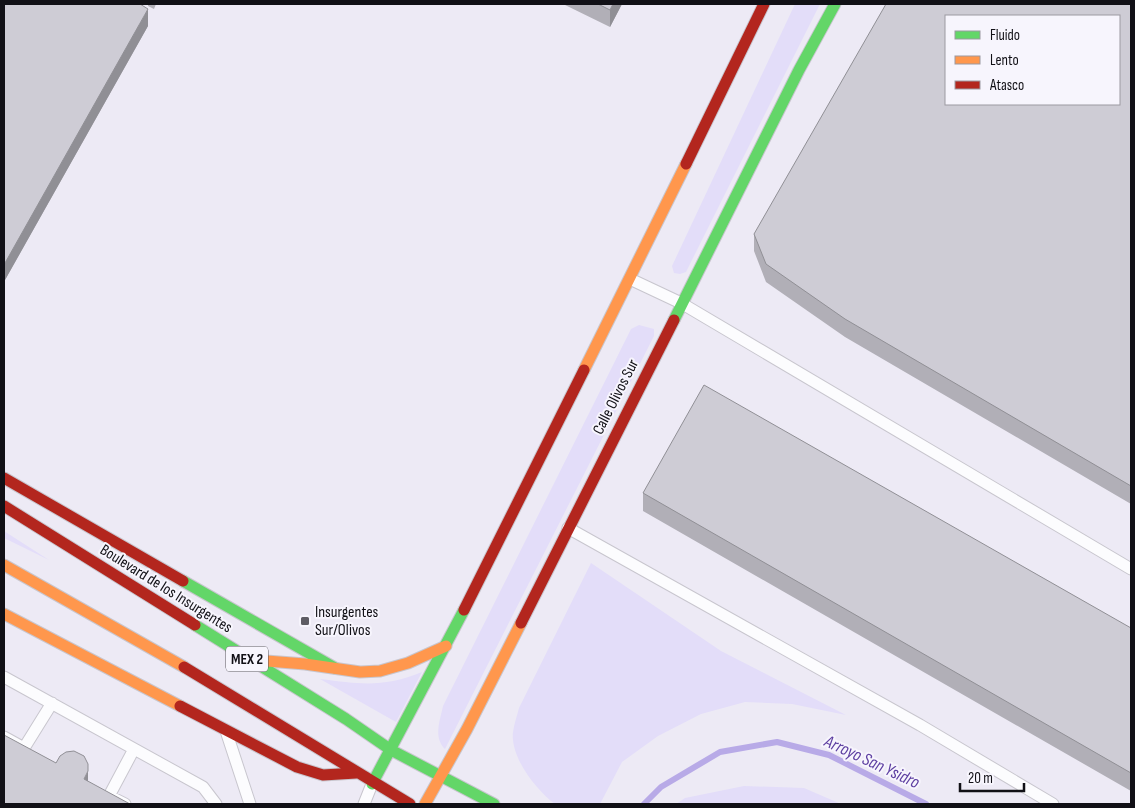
<svg xmlns="http://www.w3.org/2000/svg" width="1135" height="808" font-family="'Sofia Sans Condensed',sans-serif">
  <style>
    .green { fill: #e3ddf9 }
    .lines { fill: none; stroke-linecap: round; stroke-linejoin: round }
    .stream { stroke: #b8aae7; stroke-width: 6 }
    .lane-casing { stroke: #c8c6ce; stroke-width: 13 }
    .fast-casing { stroke: #c8c6ce; stroke-width: 13 }
    .slow-casing { stroke: #c8c6ce; stroke-width: 13 }
    .jam-casing { stroke: #c8c6ce; stroke-width: 13 }
    .lane { stroke: #fcfcfe; stroke-width: 11 }
    .fast { stroke: #63d668; stroke-width: 11 }
    .slow { stroke: #ff974d; stroke-width: 11 }
    .jam { stroke: #b3261e; stroke-width: 11 }
    .wall { fill: #b1afb7 }
    .shaded-wall { fill: #908f95 }
    .building { fill: #ceccd5; stroke: #908f95; fill-rule: evenodd }
    .poi-dot { fill: #5e5c64; stroke: #f7f5fd; stroke-width: 2 }
    .labels { text-anchor: middle; dominant-baseline: central; stroke-width: 4; stroke-linejoin: round; paint-order: stroke }
    .shield { fill: #f7f5fd; stroke: #56555b; stroke-width: 1 }
    .shield-label { font-size: 15px; font-weight: bold; fill: #111016 }
    .street-label { font-size: 16px; fill: #111016; stroke: #f7f5fd }
    .poi-label { font-size: 16px; fill: #111016; stroke: #f7f5fd; text-anchor: start }
    .water-label { font-size: 18px; font-style: italic; fill: #5f41a2; stroke: #f7f5fd }
  </style>
  <rect width="100%" height="100%" fill="#edeaf5"/>
  <path class="green" d="M795,4H820L686,272L680,274L674,273L672,266Z
    M639,325L654,329V336L445,749C433,737 440,721 443,706L631,329Z
    M4,531L49,560L4,538Z
    M591,563L721,651L846,715L792,704L745,702L701,714L658,736L622,762L600,804H555C536,790 510,757 513,732C514,724 517,716 519,708Z
    M422,672L396,722L320,679C361,684 382,688 422,672Z
    M744,786L804,788L841,804H676L685,798Z"/>
  <g class="lines">
    <path class="stream" d="M644,804L661,787L720,752L777,742L829,755L926,804"/>
    <g class="lane-casing">
      <path id="lane" d="M630,279L681,303L1131,569
        M568,528L920,725L1053,804
        M4,677L203,787L216,804
        M227,734L250,804
        M4,737L24,748L52,703
        M125,804L109,796L134,749
        M364,804L372,784"/>
    </g>
    <g class="fast-casing">
      <path id="fast" d="M674,320L799,70L835,4
        M183,581L335,668
        M195,625L346,719L391,750L494,804
        M372,784L464,610"/>
    </g>
    <g class="slow-casing">
      <path id="slow" d="M584,370L686,164
        M4,565L184,667
        M4,614L180,706
        M253,660L305,664L360,672L380,671L408,663L446,646
        M425,804L467,729L521,623"/>
    </g>
    <g class="jam-casing">
      <path id="jam" d="M686,164L764,4
        M4,478L183,581
        M4,506L195,625
        M464,610L584,370
        M521,623L674,320
        M184,667L410,804
        M180,706L297,767L323,775L356,773"/>
    </g>
    <use href="#lane" class="lane"/>
    <use href="#fast" class="fast"/>
    <use href="#slow" class="slow"/>
    <use href="#jam" class="jam"/>
  </g>
  <path class="wall" d="M4,4L148,26L5,280H4Z
    M148,4H156L154,9L148,6Z
    M563,4H622L610,27Z
    M1131,4V504L845,337L766,282L754,251V234Z
    M643,493L1131,628V791L643,511Z"/>
  <path class="shaded-wall" d="M613,4H622L610,27V10Z
    M148,9V26L5,280V263Z
    M88,771V789L84,779Z"/>
  <path class="building" d="M4,4H140L148,9L5,263L4,262Z
    M598,4H613L610,10Z
    M886,4H1131V486L845,319L766,264L754,234ZM946,16H1119V104H946Z
    M704,385L1131,628V773L643,493Z
    M4,735L56,763L60,756L66,752L74,751L84,756L88,764V771L84,779L130,804H4Z"/>
  <rect class="poi-dot" x="300" y="616" width="10" height="10" rx="2.5"/>
  <g class="labels">
    <rect class="shield" x="226" y="646.5" width="42" height="25" rx="4"/>
    <g class="shield-label">
      <text x="247" y="659">MEX 2</text>
    </g>
    <g class="street-label">
      <text transform="translate(616 397) rotate(-63)">Calle Olivos Sur</text>
      <text transform="translate(166 589) rotate(32)">Boulevard de los Insurgentes</text>
    </g>
    <g class="poi-label">
      <text x="315" y="612">Insurgentes<tspan x="315" dy="18">Sur/Olivos</tspan></text>
    </g>
    <g class="water-label">
      <text transform="translate(872 762) rotate(25)">Arroyo San Ysidro</text>
    </g>
  </g>
  <rect width="1135" height="808" fill="none" stroke="#111016" stroke-width="10"/>
  <rect x="945" y="15" width="175" height="90" fill="#f7f5fd" stroke="#9b99a1"/>
  <rect x="955" y="31" width="25" height="8" fill="#63d668" stroke="#9b99a1"/>
  <text x="990" y="40" font-size="15" fill="#111016">Fluido</text>
  <rect x="955" y="56" width="25" height="8" fill="#ff974d" stroke="#9b99a1"/>
  <text x="990" y="65" font-size="15" fill="#111016">Lento</text>
  <rect x="955" y="81" width="25" height="8" fill="#b3261e" stroke="#9b99a1"/>
  <text x="990" y="90" font-size="15" fill="#111016">Atasco</text>
  <path d="M960 783v8h64v-8" fill="none" stroke="#111016" stroke-width="2.5"/>
  <text x="968" y="783" font-size="15" fill="#111016" stroke="#f7f5fd" stroke-width="4" paint-order="stroke">20 m</text>
</svg>
